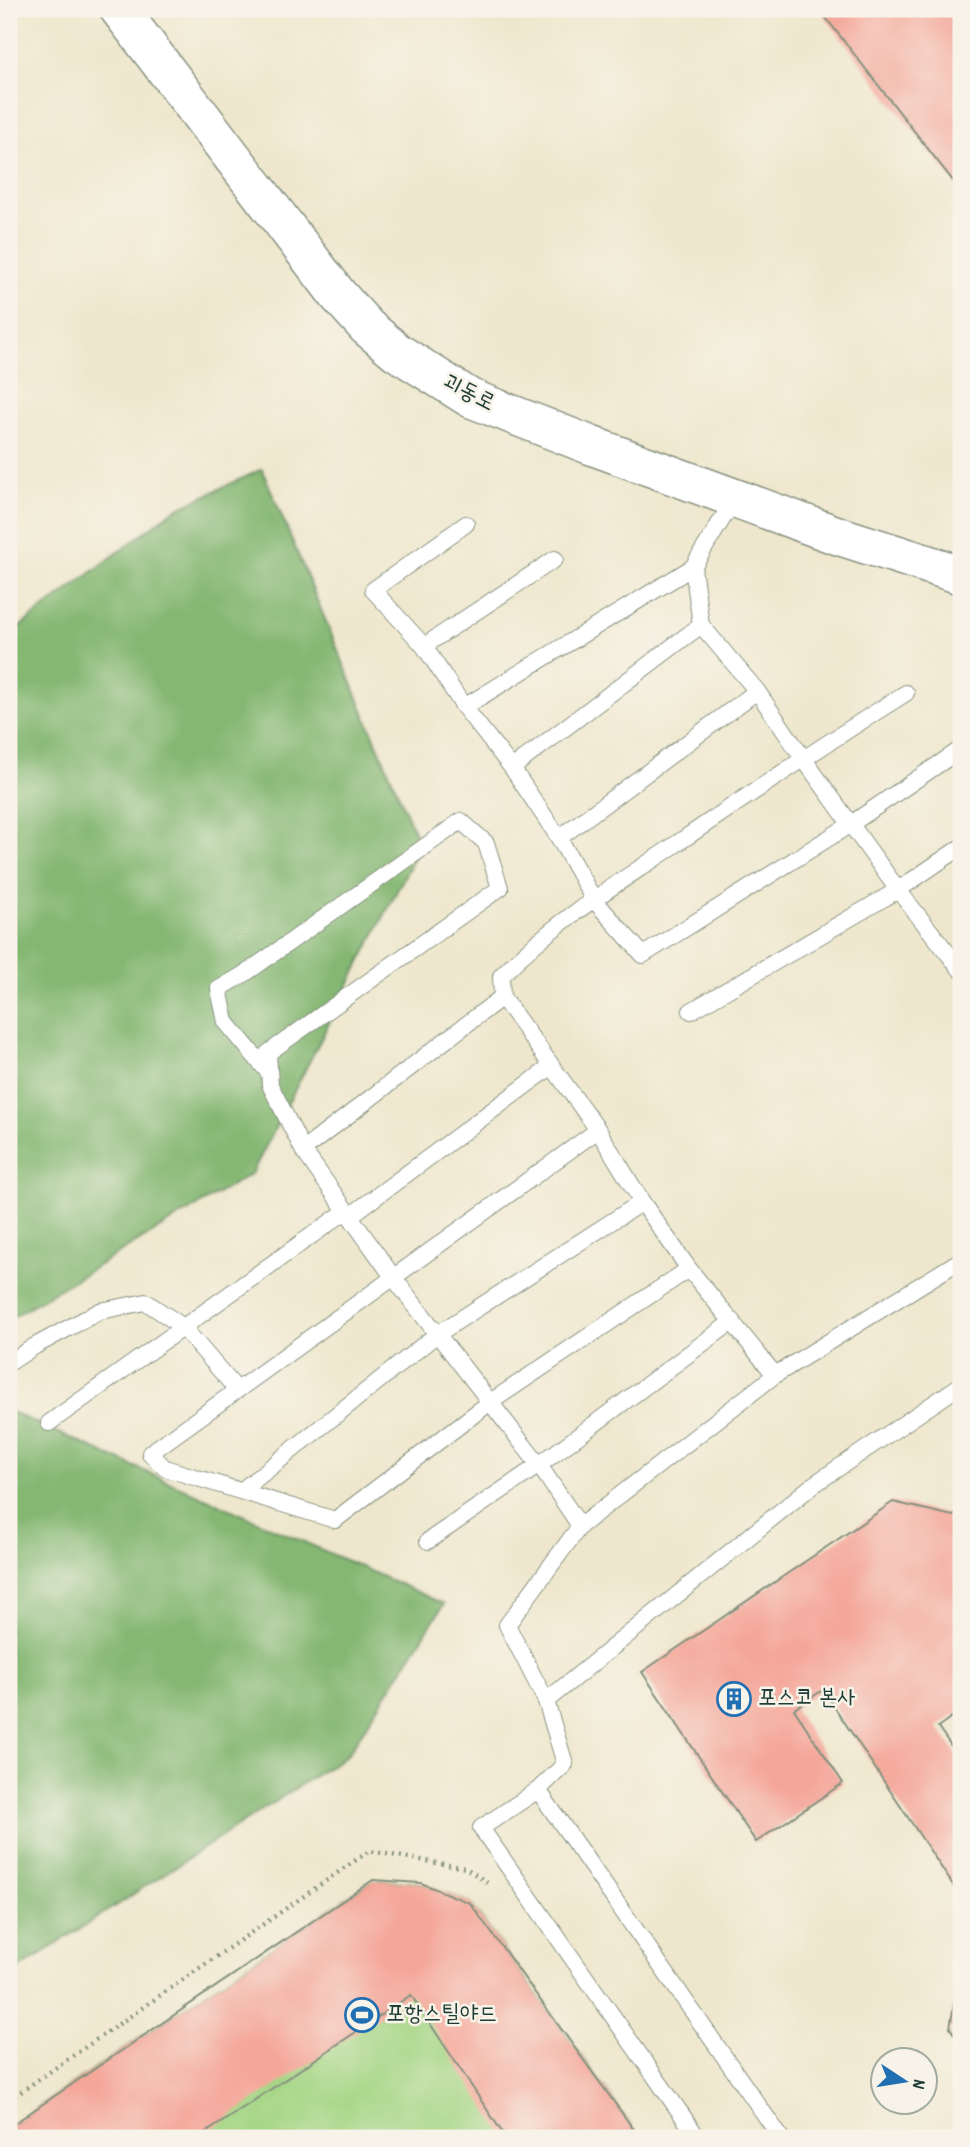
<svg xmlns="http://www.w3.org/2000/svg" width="970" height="2147" font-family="Dekko,'Poor Story',sans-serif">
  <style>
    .green { fill: #a5d685; stroke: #628a5c; stroke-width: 2 }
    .forest { fill: #84b772; stroke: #527a53; stroke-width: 2 }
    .building { fill: #f4a699 }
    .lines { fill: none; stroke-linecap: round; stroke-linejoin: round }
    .service-casing { stroke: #879280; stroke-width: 18 }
    .tertiary-casing { stroke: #879280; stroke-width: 41 }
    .path { stroke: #879280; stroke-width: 4.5; stroke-dasharray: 2 5; stroke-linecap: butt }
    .service { stroke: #fff; stroke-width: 16 }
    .tertiary { stroke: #fff; stroke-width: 38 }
    .labels { text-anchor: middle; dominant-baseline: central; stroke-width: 5; stroke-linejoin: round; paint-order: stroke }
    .street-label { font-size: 23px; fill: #1f3d34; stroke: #f7f3e8 }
    .poi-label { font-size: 23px; fill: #1f3d34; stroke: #f7f3e8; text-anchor: start }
  </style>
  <rect width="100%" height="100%" fill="#f7f3e8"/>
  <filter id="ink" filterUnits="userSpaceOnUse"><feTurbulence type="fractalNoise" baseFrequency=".0143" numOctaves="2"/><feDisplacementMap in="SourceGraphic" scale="14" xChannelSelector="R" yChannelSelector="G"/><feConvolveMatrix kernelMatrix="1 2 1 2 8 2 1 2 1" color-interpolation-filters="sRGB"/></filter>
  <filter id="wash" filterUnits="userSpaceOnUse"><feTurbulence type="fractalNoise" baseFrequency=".00686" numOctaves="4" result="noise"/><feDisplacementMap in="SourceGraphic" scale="28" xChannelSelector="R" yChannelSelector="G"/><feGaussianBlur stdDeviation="1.57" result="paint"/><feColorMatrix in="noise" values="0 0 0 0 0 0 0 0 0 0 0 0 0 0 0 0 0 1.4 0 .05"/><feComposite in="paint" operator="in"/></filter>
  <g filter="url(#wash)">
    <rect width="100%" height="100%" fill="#efe7cd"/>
    <path class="green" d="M373,1880L421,1883L470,1903L640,2138H9V2127Z"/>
    <path class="forest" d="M262,469L420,846L252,1173L9,1319V635L174,510Z
      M9,1411L444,1604L348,1754L9,1975Z"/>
    <g id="blocks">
      <path class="building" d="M819,9H961V191Z
        M893,1502L953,1516L961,1511V1710L938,1727L961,1760V1897L823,1690L794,1709L843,1783L756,1842L642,1672Z
        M373,1880L421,1883L470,1903L640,2138H506L411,1995L198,2138H9V2127Z
        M960,1968H961V2044L950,2028Z"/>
    </g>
  </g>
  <g filter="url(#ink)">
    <use href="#blocks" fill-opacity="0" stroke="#879280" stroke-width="2"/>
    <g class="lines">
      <g class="service-casing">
        <path id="service" d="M735,498L693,567L701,625L757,691L803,758L898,890L961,970
          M466,524L373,590L424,646L555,559
          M424,646L464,707L512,768L559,838L594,900L643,955L851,824L961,749
          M464,707L693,567
          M512,768L701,625
          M559,838L757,691
          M502,997L501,976C549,926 609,889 666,851C745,797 825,744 906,693
          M691,1011L898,890L961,847
          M269,1073L226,1022L219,989L246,973L461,821L486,843L500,888L268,1053L270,1085L303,1150
          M598,1130L150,1453L165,1468L335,1520L489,1403L689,1269
          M350,1216L552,1066
          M9,1363L35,1346L100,1311L146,1302L182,1326L237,1390
          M49,1423L346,1211
          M241,1491L436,1335L642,1202
          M580,1526L539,1465L393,1277L303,1150L502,997L598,1130L642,1202L689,1269L775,1375
          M428,1541L539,1465L733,1321
          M546,1701L507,1625L580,1526L775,1375L961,1260
          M538,1790L481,1828L698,2138
          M781,2138L538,1790L565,1764L546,1701L813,1485L961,1385"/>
      </g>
      <g class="tertiary-casing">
        <path id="tertiary" d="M119,9L338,295L367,327L397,352L470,398L590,445L833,534L961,575"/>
      </g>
      <path class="path" d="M9,2100L369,1851L466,1868L489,1884"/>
      <use href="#service" class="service"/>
      <use href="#tertiary" class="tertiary"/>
    </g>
  </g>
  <defs>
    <g id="building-ring" transform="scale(1.75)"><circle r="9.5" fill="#f7f3e8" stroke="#1f6fb2" stroke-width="1.5"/><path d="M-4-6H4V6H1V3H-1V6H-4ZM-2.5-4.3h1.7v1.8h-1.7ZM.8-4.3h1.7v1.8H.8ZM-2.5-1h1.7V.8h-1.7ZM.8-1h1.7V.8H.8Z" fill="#1f6fb2"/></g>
    <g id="stadium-ring" transform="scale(1.75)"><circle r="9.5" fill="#f7f3e8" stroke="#1f6fb2" stroke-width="1.5"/><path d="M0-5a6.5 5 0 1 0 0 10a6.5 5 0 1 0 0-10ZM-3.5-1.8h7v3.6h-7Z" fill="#1f6fb2"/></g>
  </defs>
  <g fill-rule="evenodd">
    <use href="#building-ring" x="734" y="1699"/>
    <use href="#stadium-ring" x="362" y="2015"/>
  </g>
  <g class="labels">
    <g class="street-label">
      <text transform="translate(468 394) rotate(27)">괴동로</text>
    </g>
    <g class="poi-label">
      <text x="758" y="1699">포스코 본사</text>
      <text x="386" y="2015">포항스틸야드</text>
    </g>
  </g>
  <rect width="970" height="2147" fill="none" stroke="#f7f3e8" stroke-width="35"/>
  <g transform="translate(904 2081) rotate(102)"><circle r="33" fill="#f7f3e8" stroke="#a1aaa0" stroke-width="2"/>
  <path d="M0-5L12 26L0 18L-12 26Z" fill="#1f6fb2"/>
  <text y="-10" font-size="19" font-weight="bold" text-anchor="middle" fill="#1f3d34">N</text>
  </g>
</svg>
